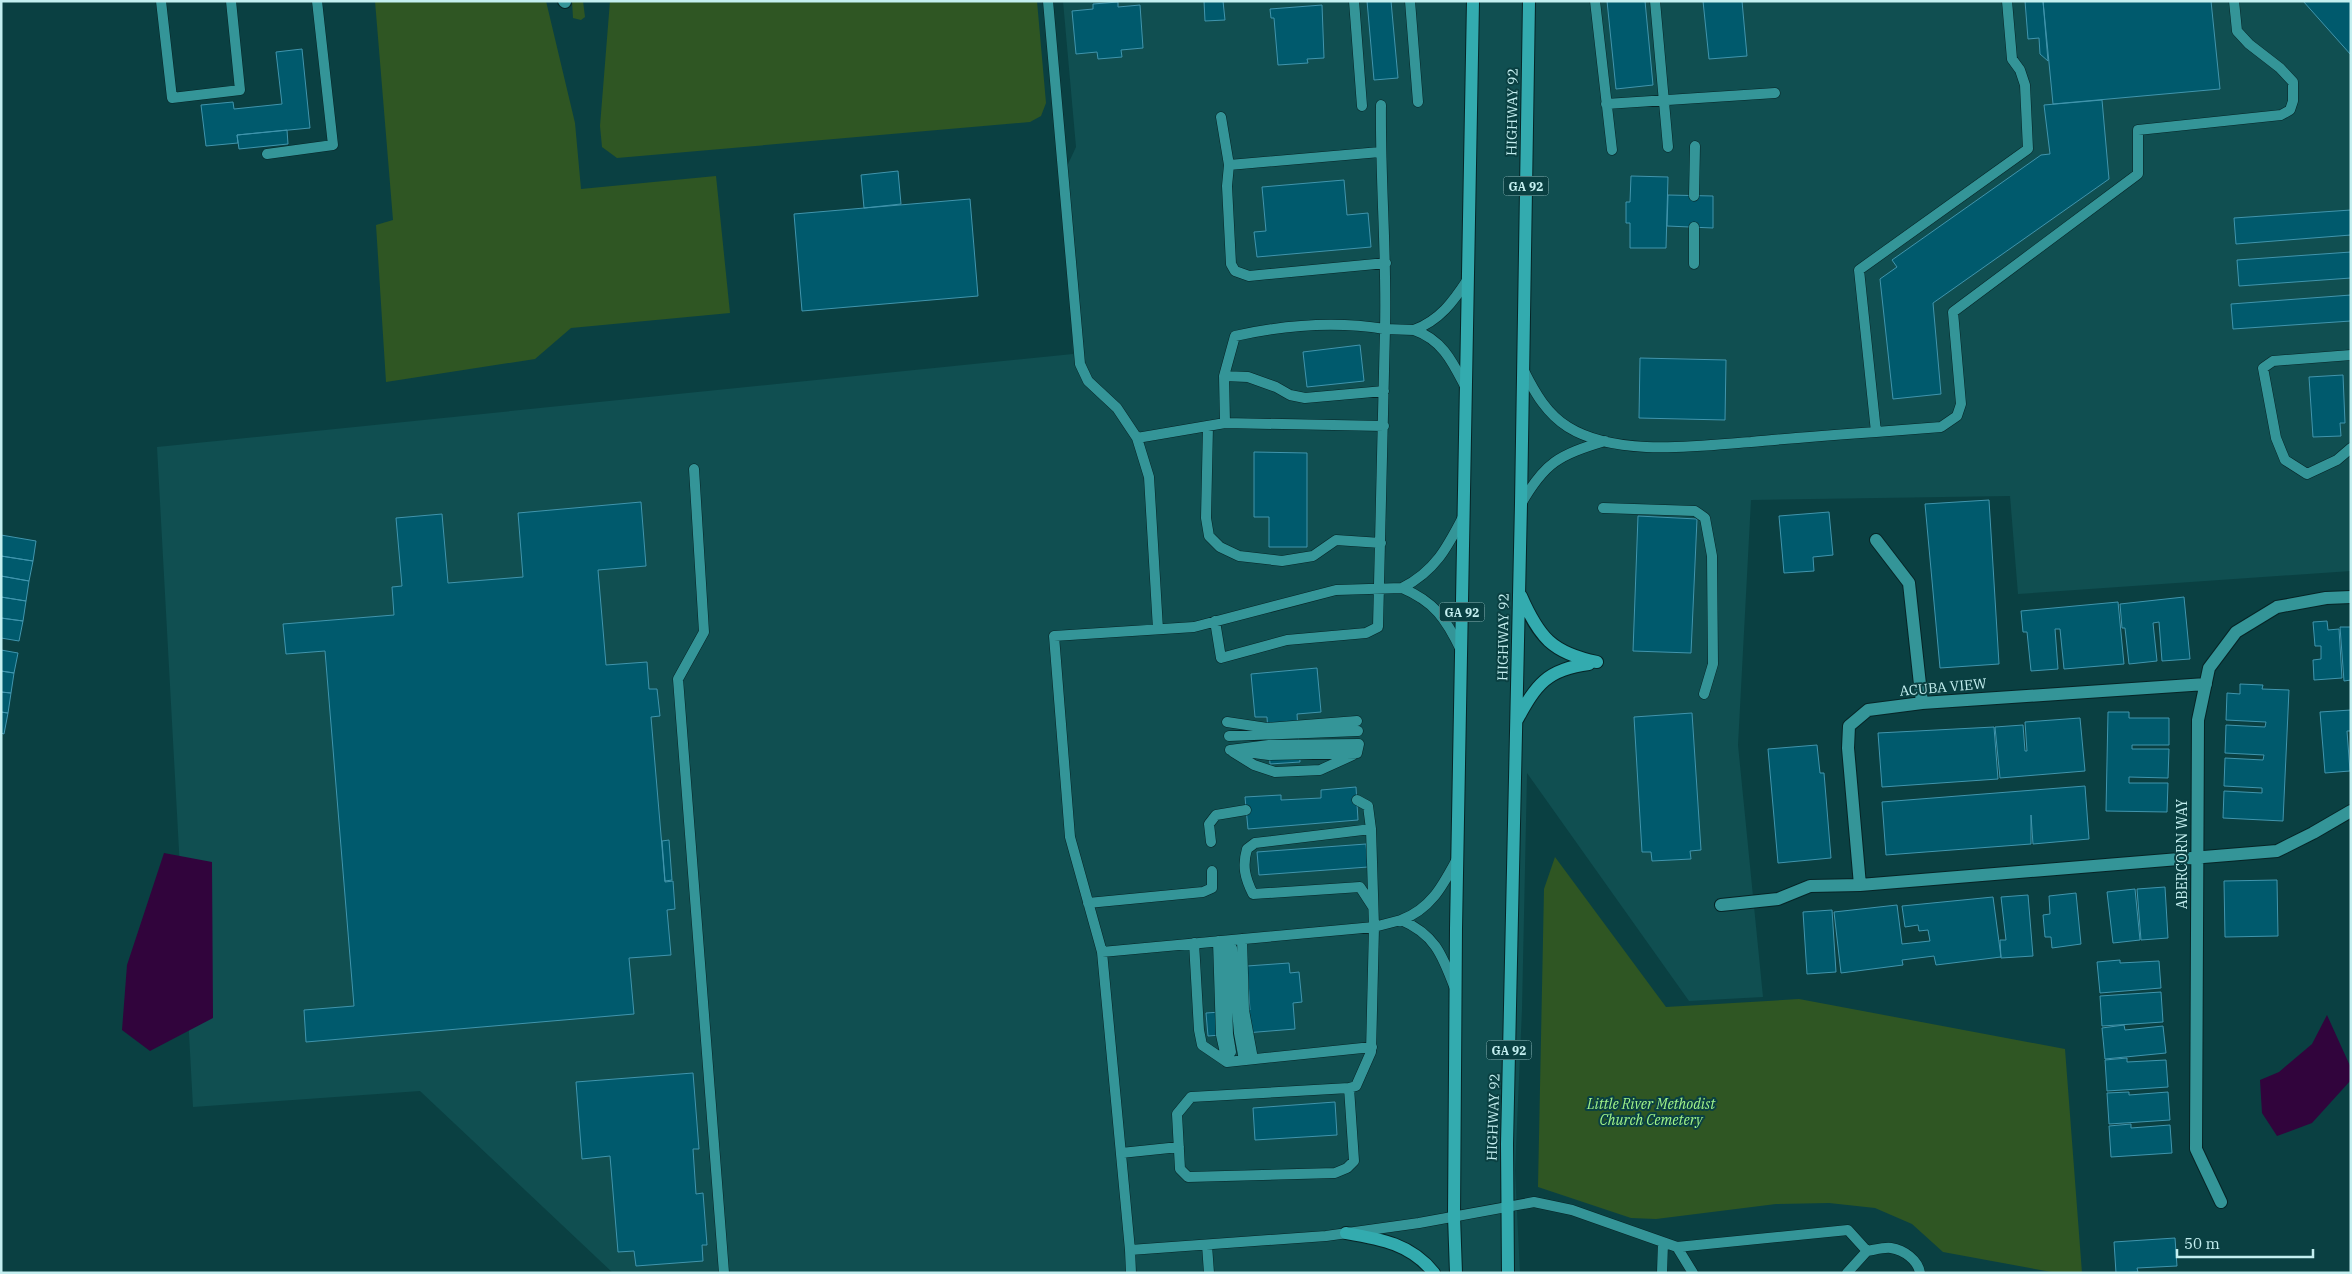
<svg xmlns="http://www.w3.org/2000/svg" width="2352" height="1274" font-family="'IBM Plex Serif',serif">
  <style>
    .built { fill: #104f51 }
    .green { fill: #2f5623 }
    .water { fill: #31043c }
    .building { fill: #005a6d; stroke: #4095ad }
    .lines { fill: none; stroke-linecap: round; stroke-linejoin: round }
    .service-casing { stroke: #062426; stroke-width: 11 }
    .minor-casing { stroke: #062426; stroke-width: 14 }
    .tertiary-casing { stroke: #062426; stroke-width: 14 }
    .primary-casing { stroke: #062426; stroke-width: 14 }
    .service { stroke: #349598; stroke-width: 10 }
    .minor { stroke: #349598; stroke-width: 12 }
    .tertiary { stroke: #349598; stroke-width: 12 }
    .primary { stroke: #33abaf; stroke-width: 12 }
    .labels { text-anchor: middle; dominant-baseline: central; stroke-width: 4; stroke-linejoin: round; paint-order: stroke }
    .shield { fill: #0a4042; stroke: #8cbabc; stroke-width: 1 }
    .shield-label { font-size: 12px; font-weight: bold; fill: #c4eff0 }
    .street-label { font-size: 14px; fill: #c4eff0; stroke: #0a4042 }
    .park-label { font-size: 14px; font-style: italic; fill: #a1f389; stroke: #0a4042 }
  </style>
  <rect width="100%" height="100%" fill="#0a4042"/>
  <path class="built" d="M1063,1H2351V571L2018,594L2010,496L1751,500L1738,745L1763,997L1689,1001L1527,773L1522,1009L1515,1171L1520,1273H613L420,1091L193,1107L157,447L1073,354L1063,175L1076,147Z"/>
  <path class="green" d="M375,1H546L575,123L581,189L716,176L730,313L571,328L535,359L386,382L376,225L393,220Z
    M572,1H583L585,17L581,20L573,18Z
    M610,1H1037L1046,103L1041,116L1030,122L617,158L602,147L600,126Z
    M1555,857L1666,1007L1799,999L2065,1049L2082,1273H2057L1943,1252L1912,1224L1875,1208L1829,1203L1776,1204L1656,1219L1631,1218L1538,1187L1544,889Z"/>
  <path class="water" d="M164,853L212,862L213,1018L150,1051L122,1030L127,965Z
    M2327,1015L2351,1068V1080L2312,1123L2277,1136L2262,1113L2260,1080L2279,1072L2312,1044Z"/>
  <path class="building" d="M1204,1H1223L1225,20L1205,21Z
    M1367,1H1391L1398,78L1374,80Z
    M1607,1H1645L1653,85L1616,89Z
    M1703,1H1742L1747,56L1709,59Z
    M2025,1H2043L2048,61L2040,54L2039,38L2028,39Z
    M2043,1H2211L2220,89L2053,104Z
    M2303,1H2351V55Z
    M1118,2V7L1140,5L1143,48L1121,50L1122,57L1098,59L1097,52L1076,54L1072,11L1093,9V4Z
    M1322,5L1324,58L1307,59L1308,63L1278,65L1274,18H1271L1270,9Z
    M302,49L310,128L237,135L238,143L206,146L201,105L233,102L234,109L282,104L276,52Z
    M2102,100L2109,179L1933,303L1941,394L1893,399L1880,279L1897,267L1892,260L2041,155L2050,154L2044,105Z
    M287,130L288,144L239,149L237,135Z
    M898,171L901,204L864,208L861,175Z
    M1631,176L1668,177L1666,248H1630V223H1626V202H1630Z
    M1344,180L1347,215L1368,213L1371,247L1257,257L1254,232L1266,231L1262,187Z
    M1668,195L1713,196V228L1667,226Z
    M970,199L978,296L802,311L794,214Z
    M2351,210V235L2236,244L2234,218Z
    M2351,252V278L2239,286L2237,260Z
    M2351,295V321L2233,329L2231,304Z
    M1360,345L1364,381L1307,387L1303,352Z
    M1640,358L1726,360L1725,420L1639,418Z
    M2343,375L2345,423H2340L2341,436L2313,437L2309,377Z
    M1254,452L1307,453V547H1269V517H1254Z
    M1989,500L1999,664L1940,668L1925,504Z
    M641,502L646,566L598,570L606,665L647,662L649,689H657L660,716L651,717L665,882L673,881L675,909L667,910L671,955L629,958L634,1014L306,1042L304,1010L354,1006L325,651L286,654L283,624L394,615L392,587L402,586L396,518L442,514L448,583L523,577L518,513Z
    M1829,512L1833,555L1813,557L1814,571L1784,573L1779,516Z
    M1638,516L1697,519L1691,653L1633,651Z
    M1,535L36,541L33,561L1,556Z
    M1,556L33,561L29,581L1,576Z
    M1,576L29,581L26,601L1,597Z
    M1,597L26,601L23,621L1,618Z
    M2184,597L2190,659L2162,661L2159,622L2153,623L2157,661L2129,664L2125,628H2122L2120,604Z
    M2118,602L2124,664L2064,669L2060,629H2055L2058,669L2031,671L2027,632H2023L2021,611Z
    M1,618L23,621L19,641L1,638Z
    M2327,621L2328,630L2339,629L2342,678L2314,680L2313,660L2321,659V646H2315L2313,622Z
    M2340,627H2351V680L2344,681Z
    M1,650L18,653L14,673L1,671Z
    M1317,668L1321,712L1297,714L1300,762L1270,764L1267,717H1255L1251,674Z
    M1,671L14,673L11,693L1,692Z
    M2240,684L2263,685L2262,689L2289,690L2283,821L2223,818L2224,791L2262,793V788L2224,786L2225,758L2263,760L2264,755L2225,753L2226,725L2265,727L2266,722L2226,720L2227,693L2240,694Z
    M1,692L11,693L8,713L1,712Z
    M2351,710V731H2347L2350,771L2325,773L2320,712Z
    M1,712L8,713L4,734L1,733Z
    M2108,712H2129V718H2169V745H2132V749H2169L2168,778L2129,777V783H2168L2167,812L2106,811Z
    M1692,713L1701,850L1690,851L1691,859L1652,861L1651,852H1642L1634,717Z
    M2080,718L2085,771L2000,778L1995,727L2023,725L2025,751H2027L2025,722Z
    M1994,727L1998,779L1882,787L1878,733Z
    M1817,745L1820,773H1824L1831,858L1778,863L1768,749Z
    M2085,786L2089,839L2033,844L2031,815V844L1886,855L1882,802Z
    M1356,787L1358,820L1248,829L1245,797L1281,795V800L1321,798V790Z
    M669,840L672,880L665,881L662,841Z
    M1366,844L1368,867L1259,875L1257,852Z
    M2277,880L2278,936L2225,937L2224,881Z
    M2165,887L2168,938L2141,940L2137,889Z
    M2135,889L2140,940L2113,943L2107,892Z
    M2076,893L2081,944L2052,948L2051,937H2045L2043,915L2050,914L2049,896Z
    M2028,895L2033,956L2001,958L2000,940H2006L2001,897Z
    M1993,897L2001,957L1936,965L1934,956L1902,960L1903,965L1841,973L1834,912L1897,905L1902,944L1930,941L1928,930L1919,931L1918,925L1905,927L1902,906Z
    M1832,910L1836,972L1807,974L1803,912Z
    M2120,960V963L2159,961L2161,988L2100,993L2097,962Z
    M1289,963L1290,973L1299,972L1302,1002L1293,1003L1295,1029L1208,1036L1206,1013L1250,1010L1247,966Z
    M2161,992L2163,1022L2102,1026L2100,996Z
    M2124,1025L2125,1030L2163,1026L2166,1053L2105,1059L2102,1028Z
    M2127,1058V1062L2166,1060L2168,1087L2107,1091L2105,1060Z
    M693,1073L699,1149H693L696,1194L703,1193L707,1245H702L703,1261L636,1266L634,1251L618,1252L610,1156L582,1159L576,1082Z
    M2129,1092V1095L2168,1092L2170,1120L2109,1124L2107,1093Z
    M1335,1102L1337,1135L1255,1140L1253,1108Z
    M2131,1124V1128L2170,1125L2172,1153L2111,1157L2109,1126Z
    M2175,1238L2177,1266L2137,1268L2138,1272L2116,1273L2114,1242Z"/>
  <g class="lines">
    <g class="service-casing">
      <path id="service" d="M161,1L172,98L240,90L231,1
        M1048,1L1080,364L1088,381L1117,408L1137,438
        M1354,1L1362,106
        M1410,1L1418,102
        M1595,1L1612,150
        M1655,1L1668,147
        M2007,1L2012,59L2020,70L2025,85L2028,149L1859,270L1876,432L1941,427L1957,416L1961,404L1953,312L2138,174V130L2281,115L2290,110L2293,101V82L2280,68L2249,44L2237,31L2234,1
        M1606,104L1775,93
        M1221,117L1229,165L1227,186L1231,264L1235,271L1249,276L1386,263
        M267,154L333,145L317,1
        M1229,165L1380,152
        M1694,196L1695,146
        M1694,227V264
        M2351,355L2273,361L2263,368L2276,438L2285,460L2307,474L2337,460L2351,448
        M1524,371C1535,393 1547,414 1568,427C1616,457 1697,446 1751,442C1792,438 1834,435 1876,432
        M1224,376L1248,377L1276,387L1290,395L1305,398L1384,391
        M1466,388C1453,363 1443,340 1414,330C1440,320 1453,302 1468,279
        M1225,423L1224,376L1235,336C1284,325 1335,321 1385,329C1387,254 1380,180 1381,105
        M1208,426L1206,518L1209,536L1220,547L1239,556L1282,561L1313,556L1336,540L1381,543
        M694,469L704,632L678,679L724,1273
        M1521,504C1545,462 1559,455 1605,441
        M1603,508L1695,511L1705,518L1712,556L1713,664L1704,694
        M1402,588L1336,590L1194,627L1054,636L1070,837L1102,952L1130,1250L1326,1236L1419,1223L1534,1202L1572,1210L1677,1247L1693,1273
        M1215,621L1221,658L1287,640L1366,633L1378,627L1385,329L1414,330
        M1158,629L1149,477L1137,438L1225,423L1384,426
        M1461,650C1446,619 1435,602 1402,588C1435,571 1447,548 1463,517
        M1227,722L1267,728L1357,721
        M1229,736L1358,731
        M1359,744L1357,753L1269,755L1230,750L1269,745Z
        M1233,752L1254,765L1275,772L1320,770L1353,755
        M1357,800L1368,806L1371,829L1255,843L1247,849C1242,866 1245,878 1253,894L1360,887L1373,907
        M1211,842L1209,824L1216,815L1246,810
        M1088,903L1203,892L1212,888V871
        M1242,939L1244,1010L1253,1059
        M1218,941L1221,1035L1227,1062L1372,1047
        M1225,941L1228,1034L1231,1052
        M1194,943L1199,1030L1202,1045L1227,1062
        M1232,948L1239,1033L1244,1060
        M1102,952L1374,927L1401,920
        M1454,986C1442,954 1434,934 1401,920C1431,909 1443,885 1457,859
        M1349,1088L1354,1161L1347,1168L1335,1173L1188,1177L1180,1169L1177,1114L1191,1097L1349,1088L1356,1086L1371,1052L1374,927L1371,829
        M1121,1153L1179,1147
        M1207,1245L1209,1273
        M1677,1247L1848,1230L1867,1251
        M1130,1250L1131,1273
        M1662,1273L1663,1243
        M1847,1273L1867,1251C1874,1250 1884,1247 1891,1248C1904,1250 1918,1260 1920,1273"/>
    </g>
    <g class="minor-casing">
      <path id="minor" d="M1876,540L1909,583L1922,703
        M1860,885L1848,748L1849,726L1868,710L1922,703L2206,684
        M1721,905L1778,899L1810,886L1860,885L2277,851L2313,833L2351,811
        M2221,1202L2196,1149L2198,720L2209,668L2236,632L2277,607L2326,598L2351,597"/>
    </g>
    <g class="tertiary-casing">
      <path id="tertiary" d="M564,1L565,2"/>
    </g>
    <g class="primary-casing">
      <path id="primary" d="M1521,596C1539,637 1552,653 1597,662
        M1517,720C1536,685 1547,669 1589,664
        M1346,1233C1381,1239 1411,1244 1434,1273
        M1456,1273L1454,1216L1456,928L1473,1
        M1508,1273L1507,1144L1521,504L1529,1"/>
    </g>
    <use href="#service" class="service"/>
    <use href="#minor" class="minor"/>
    <use href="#tertiary" class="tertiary"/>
    <use href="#primary" class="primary"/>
  </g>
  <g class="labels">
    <g class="shield">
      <rect x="1503.5" y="176.5" width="45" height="19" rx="4"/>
      <rect x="1439.5" y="602.5" width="45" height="19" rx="4"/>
      <rect x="1486.5" y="1040.5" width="45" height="19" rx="4"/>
    </g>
    <g class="shield-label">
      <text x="1526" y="186">GA 92</text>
      <text x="1462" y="612">GA 92</text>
      <text x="1509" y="1050">GA 92</text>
    </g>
    <g class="street-label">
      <text transform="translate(1512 112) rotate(-89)">HIGHWAY 92</text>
      <text transform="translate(1503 637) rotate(-89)">HIGHWAY 92</text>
      <text transform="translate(1943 687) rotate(-5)">ACUBA VIEW</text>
      <text transform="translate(2182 854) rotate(-90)">ABERCORN WAY</text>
      <text transform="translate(1493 1117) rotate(-88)">HIGHWAY 92</text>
    </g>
    <g class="park-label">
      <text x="1651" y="1104">Little River Methodist<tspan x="1651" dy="16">Church Cemetery</tspan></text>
    </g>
  </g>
  <rect width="2352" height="1274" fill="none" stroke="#c4eff0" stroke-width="5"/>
  <path d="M2177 1249v8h136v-8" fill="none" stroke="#c4eff0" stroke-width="2.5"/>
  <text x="2184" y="1249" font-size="15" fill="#c4eff0" stroke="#0a4042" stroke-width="4" paint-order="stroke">50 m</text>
</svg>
